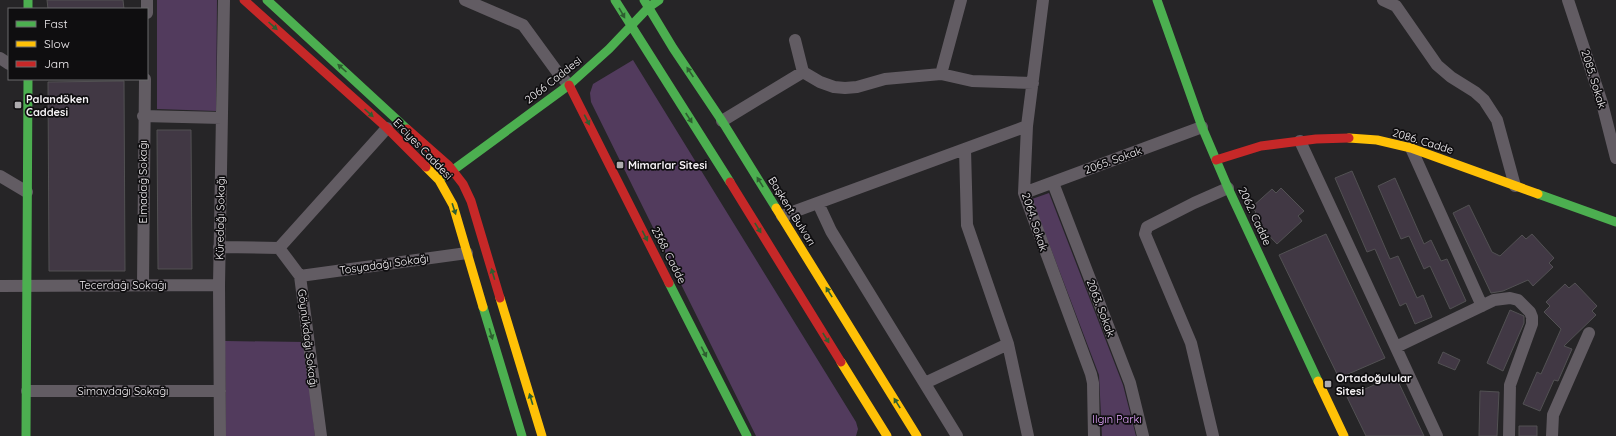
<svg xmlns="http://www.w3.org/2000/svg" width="1616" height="436" font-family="Quicksand,sans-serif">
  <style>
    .green { fill: #523b5d }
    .building { fill: #413844; stroke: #525153 }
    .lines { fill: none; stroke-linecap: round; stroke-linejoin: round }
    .street { stroke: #625c63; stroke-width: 12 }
    .fast { stroke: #4caf50; stroke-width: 9 }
    .slow { stroke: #ffc107; stroke-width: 9 }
    .jam { stroke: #c62828; stroke-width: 9 }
    .oneway { fill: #2e5e30 }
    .poi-dot { fill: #adabae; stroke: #0f0e10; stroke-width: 1.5 }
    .labels { text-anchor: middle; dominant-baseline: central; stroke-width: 3.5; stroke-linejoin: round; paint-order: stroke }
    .street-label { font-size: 11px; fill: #f6f3f6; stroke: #0f0e10 }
    .poi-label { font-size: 11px; font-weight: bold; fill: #f6f3f6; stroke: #0f0e10; text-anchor: start }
    .park-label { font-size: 11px; fill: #e4a5fe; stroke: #0f0e10 }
  </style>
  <rect width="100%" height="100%" fill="#262527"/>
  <path class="green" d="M157,0H217L216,111L157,109Z
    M633,60L856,422L858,429L856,436H756L591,102L590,93L593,84Z
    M1049,193L1123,385L1136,436H1102L1099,375L1032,199Z
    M225,341L305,342L315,436H226Z"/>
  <path class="building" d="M47,0H123L124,9H48Z
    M124,81L125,271H49L48,82Z
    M157,130H191L192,269H158Z
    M1352,171L1390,259L1398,256L1417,298L1423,295L1432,317L1415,324L1406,303L1400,306L1375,249L1367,252L1335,178Z
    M1395,178L1424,244L1431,240L1441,261L1447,259L1466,301L1450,309L1430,266L1424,269L1409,236L1401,239L1378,186Z
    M1281,188L1304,211L1298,216L1302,221L1277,244L1254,220L1252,216L1256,212L1252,207L1272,189L1276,193Z
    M1469,205L1492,252L1500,256L1522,235L1526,239L1532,234L1554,258L1549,263L1553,267L1533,286L1528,280L1503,291L1491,293L1453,213Z
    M1326,234L1385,358L1339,378L1279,255Z
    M1575,283L1597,306L1592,311L1596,315L1564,346L1572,349L1558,381L1554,380L1540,411L1523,404L1537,372L1541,374L1561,329L1544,312L1550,306L1546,302L1565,284L1569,288Z
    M1510,310L1524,316V323L1503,371L1487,363Z
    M1443,352L1460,360L1455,370L1438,363Z
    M1392,377H1396L1424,436H1366L1347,397Z
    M1480,391L1499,392L1497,436H1479Z
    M1519,426H1537V436H1519Z"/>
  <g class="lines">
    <path class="street" d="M465,0L523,25L558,73L569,85
      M1043,0L1027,126L1024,193L1091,374L1093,383L1094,436
      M1383,0L1396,6L1437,65L1451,77L1475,92L1484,100L1497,120L1515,186
      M1568,0L1602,103L1616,158
      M147,13V0
      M795,40L803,72
      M0,58L9,64
      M941,74L961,0
      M143,116L222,118
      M722,121L803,72L820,82L834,87L845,88L857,87L885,79L941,74L972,81L1033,83
      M1300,141L1437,436
      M1411,148L1482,306
      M965,149L967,225L1008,344L1028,436
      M0,176L27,192
      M1053,183L1130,383L1143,436
      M1024,193L1202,127
      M818,203L831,231L957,436
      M782,216L1027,126
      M219,247L279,248L300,276L321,436
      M279,248L387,128
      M300,276L467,253
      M143,285L145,79
      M0,286L219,285
      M1396,347L1494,300L1510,298L1518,300L1530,312L1532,317V324L1510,385L1509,436
      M925,383L1008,344
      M27,391H220
      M220,436L219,285L224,0
      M1213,436L1191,343L1145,234L1147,227L1194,203L1228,188
      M1552,436L1553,415L1589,333"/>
    <path class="fast" d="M28,0V9
      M267,0L407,129
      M615,0L730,182
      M644,0L673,48L722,121L776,208
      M1157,0L1202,127L1228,188L1318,381
      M445,176L569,85L609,49L649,7L659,0
      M1538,194L1616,222
      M669,283L747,436
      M483,307L522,436
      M26,436L28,79"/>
    <path class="slow" d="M1349,138L1377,140L1411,148L1538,194
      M426,167L439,180L453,205L483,307
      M776,208L917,436
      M500,298L542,436
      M841,362L887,436
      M1318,381L1344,436"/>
    <path class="jam" d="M244,0L387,128L426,167
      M569,85L669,283
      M407,129L449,166L463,184L471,201L500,298
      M1216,160L1261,146L1316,139L1349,138
      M730,182L841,362"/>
  </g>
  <defs><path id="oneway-solid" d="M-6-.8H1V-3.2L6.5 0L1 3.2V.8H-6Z"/></defs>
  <g class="oneway">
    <use href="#oneway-solid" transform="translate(622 13) rotate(60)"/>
    <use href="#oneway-solid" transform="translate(273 26) rotate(42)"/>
    <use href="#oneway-solid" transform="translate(342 68) rotate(-138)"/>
    <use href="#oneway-solid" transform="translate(690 72) rotate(-124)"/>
    <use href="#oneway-solid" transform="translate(369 113) rotate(42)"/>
    <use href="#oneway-solid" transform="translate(689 118) rotate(57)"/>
    <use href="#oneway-solid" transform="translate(587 120) rotate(63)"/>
    <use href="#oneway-solid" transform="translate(760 182) rotate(-122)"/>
    <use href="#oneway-solid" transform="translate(454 209) rotate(72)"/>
    <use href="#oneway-solid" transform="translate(758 228) rotate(58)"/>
    <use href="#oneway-solid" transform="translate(645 236) rotate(63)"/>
    <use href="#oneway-solid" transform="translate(493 274) rotate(-107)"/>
    <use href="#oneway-solid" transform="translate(829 292) rotate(-122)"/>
    <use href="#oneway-solid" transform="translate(491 334) rotate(73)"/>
    <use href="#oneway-solid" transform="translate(826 338) rotate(58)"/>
    <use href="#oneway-solid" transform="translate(704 352) rotate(63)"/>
    <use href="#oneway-solid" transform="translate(531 399) rotate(-107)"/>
    <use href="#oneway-solid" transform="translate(897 403) rotate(-122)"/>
  </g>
  <g class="poi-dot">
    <rect x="14" y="101" width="8" height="8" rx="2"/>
    <rect x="616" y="161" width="8" height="8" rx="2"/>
    <rect x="1324" y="380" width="8" height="8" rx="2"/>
  </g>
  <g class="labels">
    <g class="street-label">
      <text transform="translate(1594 79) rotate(73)">2085. Sokak</text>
      <text transform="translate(553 80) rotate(-38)">2066 Caddesi</text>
      <text transform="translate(1423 141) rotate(17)">2086. Cadde</text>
      <text transform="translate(423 149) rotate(46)">Erciyes Caddesi</text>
      <text transform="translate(1113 160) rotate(-20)">2065. Sokak</text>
      <text transform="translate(143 182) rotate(-90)">Elmadağ Sokağı</text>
      <text transform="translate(792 211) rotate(58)">Başkent Bulvarı</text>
      <text transform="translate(1255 216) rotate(65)">2062. Cadde</text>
      <text transform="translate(220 218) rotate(-89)">Küredağı Sokağı</text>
      <text transform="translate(1035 222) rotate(72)">2064. Sokak</text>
      <text transform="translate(669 255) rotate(63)">2368. Cadde</text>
      <text transform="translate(384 264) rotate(-8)">Tosyadağı Sokağı</text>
      <text x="123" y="285">Tecerdağı Sokağı</text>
      <text transform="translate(1101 308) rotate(69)">2063. Sokak</text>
      <text transform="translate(308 338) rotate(83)">Göynükdağı Sokağı</text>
      <text x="123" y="391">Simavdağı Sokağı</text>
    </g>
    <g class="poi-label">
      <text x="26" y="99">Palandöken<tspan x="26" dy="13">Caddesi</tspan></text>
      <text x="628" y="165">Mimarlar Sitesi</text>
      <text x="1336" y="378">Ortadoğulular<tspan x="1336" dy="13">Sitesi</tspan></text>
    </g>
    <g class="park-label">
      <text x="1117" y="419">Ilgın Parkı</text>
    </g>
  </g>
  <rect x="8" y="8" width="140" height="72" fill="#0f0e10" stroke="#6b6a6c"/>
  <rect x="16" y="21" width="20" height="6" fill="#4caf50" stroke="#6b6a6c"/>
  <text x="44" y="28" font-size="12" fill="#f6f3f6">Fast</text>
  <rect x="16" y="41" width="20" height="6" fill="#ffc107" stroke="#6b6a6c"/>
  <text x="44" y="48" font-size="12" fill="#f6f3f6">Slow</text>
  <rect x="16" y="61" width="20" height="6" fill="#c62828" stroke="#6b6a6c"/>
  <text x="44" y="68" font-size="12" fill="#f6f3f6">Jam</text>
</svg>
